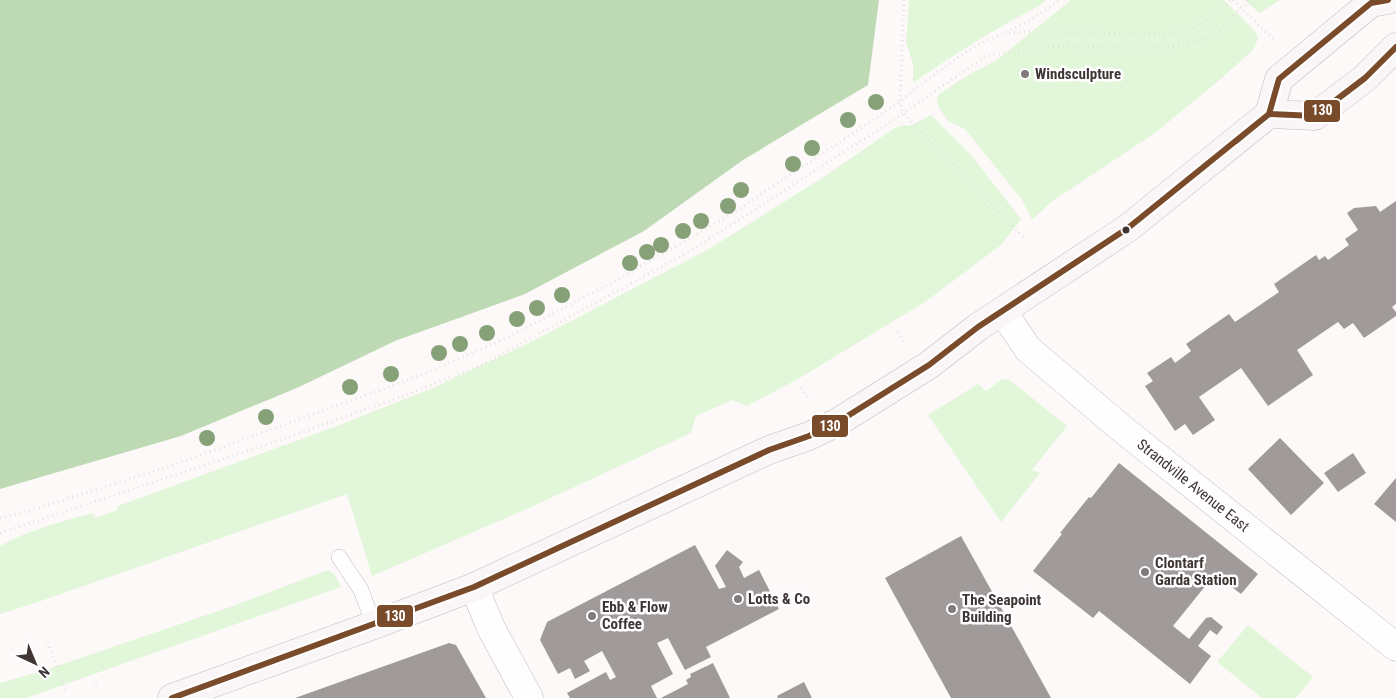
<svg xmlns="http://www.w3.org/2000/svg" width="1396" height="698" font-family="'Roboto Condensed',sans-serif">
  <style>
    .green { fill: #e2f6d9 }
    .water { fill: #bedab4 }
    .building { fill: #a19a9a }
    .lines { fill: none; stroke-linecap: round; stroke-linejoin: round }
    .lane-casing { stroke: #c2bbbb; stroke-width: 16 }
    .street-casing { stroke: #c2bbbb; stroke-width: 29 }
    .secondary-casing { stroke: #c2bbbb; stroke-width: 29 }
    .path { stroke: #e4e2e2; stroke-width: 3; stroke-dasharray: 1 4; stroke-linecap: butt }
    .lane { stroke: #fffefe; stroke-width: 15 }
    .street { stroke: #fffefe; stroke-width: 28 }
    .secondary { stroke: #faf5f6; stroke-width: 28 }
    .bus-1-casing { stroke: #fff; stroke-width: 10 }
    .bus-1 { stroke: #7a4b2a; stroke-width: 6 }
    .tree { fill: #86a078 }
    .poi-dot { fill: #827a7a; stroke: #fff; stroke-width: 2 }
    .bus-dot { fill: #403535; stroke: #fff; stroke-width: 2 }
    .labels { text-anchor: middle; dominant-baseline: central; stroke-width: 5; stroke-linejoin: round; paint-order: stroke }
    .poi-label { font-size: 15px; font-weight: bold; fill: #403535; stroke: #fff; text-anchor: start }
    .street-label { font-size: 15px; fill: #403535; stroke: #fff }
    .line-badge { stroke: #fff; stroke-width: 2 }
    .badge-label { font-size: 14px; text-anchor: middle; font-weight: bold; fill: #fff }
  </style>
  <rect width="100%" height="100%" fill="#fdf9f9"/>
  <path class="green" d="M909,0H1046L1039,6C995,29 954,54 913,83V64L906,42Z
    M1071,0H1224L1254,30L1258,37L1256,44L1252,51L1216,83L1155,133L1051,202L1032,220L1022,200L965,129L948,121L938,106L937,98L939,94L960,80L998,59Z
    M1244,0H1280L1260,13Z
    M931,115L972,156L1021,219L1001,245L925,302L798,379L747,406L732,400L696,416L691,433L527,509L372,576L347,494L38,602L0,614V546C28,530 61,522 92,513L96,518L117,510L118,506L337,426L433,388L529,343L709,249L822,178L895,128L903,125L910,126Z
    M1005,379L1011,381L1067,426L1032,470L1040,473L1001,522L928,415L978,384L986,391L1001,380Z
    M328,570L335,575L341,587L26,698H0V683L45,670L233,606Z
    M1248,625L1313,677L1296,698H1262L1217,662Z"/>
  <path class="water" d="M0,0H879L868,85L743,160L644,231L525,294L395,341L299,387L181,436L0,489Z"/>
  <path class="building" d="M1396,201V304L1392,307L1396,312V316L1364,338L1353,323L1344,329L1338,322L1297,350L1313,375L1268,406L1241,368L1199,397L1215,420L1193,435L1185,424L1175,431L1145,386L1153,381L1147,373L1171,357L1175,363L1191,351L1186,344L1229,314L1235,322L1263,303L1279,292L1274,284L1316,255L1319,260L1325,256L1328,260L1349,245L1345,239L1358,230L1347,213L1354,208L1376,206L1380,212Z
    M1280,438L1324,483L1291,515L1248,469Z
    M1353,453L1366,473L1338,492L1324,473Z
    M1119,463L1258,574L1241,594L1215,574L1173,626L1189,639L1206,618L1211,617L1223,627L1217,635L1210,630L1198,646L1211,656L1190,684L1099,611L1093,618L1033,571L1062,534L1060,533L1089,497L1091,498Z
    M1396,478V522L1374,504Z
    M961,536L1019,640L1051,698H951L885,578Z
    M695,545L719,589L726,587L715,566L727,550L743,562L739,567L744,578L759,570L779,609L706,647L711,657L685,670L668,638L657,643L673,674L651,686L657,698H570L567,693L606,672L610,680L616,677L602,651L584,661L590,671L575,679L570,668L558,674L540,640L547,622Z
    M449,643L456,645L486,698H295Z
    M713,663L730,698H661L688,684L686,680L691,677L690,674Z
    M804,682L812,698H778L777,696Z"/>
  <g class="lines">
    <g class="lane-casing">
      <path id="lane" d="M339,557L361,590L374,625"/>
    </g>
    <g class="street-casing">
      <g id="street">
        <path id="s1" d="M1003,312L1028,349L1121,428L1396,647"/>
        <path d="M474,587L491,628L529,698"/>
      </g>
    </g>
    <g class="secondary-casing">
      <path id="secondary" d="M1269,114L1315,116L1365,78L1396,47
        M172,698L374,625L474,587L769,450L809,436L838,422L929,365L978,327L1128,228L1269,114L1279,79L1371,3L1388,0"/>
    </g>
    <path class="path" d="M904,0L900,102L903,113L1026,240
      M1233,0L1273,39
      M1009,33C1050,30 1092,34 1133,34C1152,34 1172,36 1190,29C1206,22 1218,12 1231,0
      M898,332L904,342
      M801,388L809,399
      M0,518L29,511L176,464L424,374L506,338L606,286L722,220L900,102L917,87L973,47L1026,23L1060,0
      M0,533L280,440L403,396L482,365L692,250L889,123L986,56L1047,46L1144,48L1172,47L1196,42L1211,35L1222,27L1249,0
      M48,642L66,692
      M96,682L97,687"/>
    <use href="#lane" class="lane"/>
    <use href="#street" class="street"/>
    <use href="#secondary" class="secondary"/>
    <g class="bus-1-casing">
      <path id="bus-1" d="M1236,141L1269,114L1315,116L1365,78L1396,47
        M172,698L474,587L769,450L809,436L838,422L929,365L978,327L1128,228L1269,114L1279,79L1371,3L1388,0"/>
    </g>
    <use href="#bus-1" class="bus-1"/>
  </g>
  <g class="tree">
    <circle cx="876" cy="102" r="8"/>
    <circle cx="848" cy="120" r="8"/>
    <circle cx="812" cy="148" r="8"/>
    <circle cx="793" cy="164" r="8"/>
    <circle cx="741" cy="190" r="8"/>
    <circle cx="728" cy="206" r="8"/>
    <circle cx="701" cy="221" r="8"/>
    <circle cx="683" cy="231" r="8"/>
    <circle cx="661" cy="245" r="8"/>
    <circle cx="647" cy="252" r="8"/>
    <circle cx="630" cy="263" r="8"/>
    <circle cx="562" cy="295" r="8"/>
    <circle cx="537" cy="308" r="8"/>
    <circle cx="517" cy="319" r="8"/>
    <circle cx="487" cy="333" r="8"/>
    <circle cx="460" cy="344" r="8"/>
    <circle cx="439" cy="353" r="8"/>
    <circle cx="391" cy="374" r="8"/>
    <circle cx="350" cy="387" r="8"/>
    <circle cx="266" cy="417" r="8"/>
    <circle cx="207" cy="438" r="8"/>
  </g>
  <g class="poi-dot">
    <circle cx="1025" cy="74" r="5"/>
    <circle cx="1145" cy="572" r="5"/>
    <circle cx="738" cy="599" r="5"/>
    <circle cx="952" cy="609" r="5"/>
    <circle cx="592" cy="616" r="5"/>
  </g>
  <circle class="bus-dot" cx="1126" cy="230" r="4.5"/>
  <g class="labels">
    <g class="poi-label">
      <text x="1035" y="74">Windsculpture</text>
      <text x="1155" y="563">Clontarf<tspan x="1155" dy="17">Garda Station</tspan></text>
      <text x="748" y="599">Lotts &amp; Co</text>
      <text x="962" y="600">The Seapoint<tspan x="962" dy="17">Building</tspan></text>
      <text x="602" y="607">Ebb &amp; Flow<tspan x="602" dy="17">Coffee</tspan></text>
    </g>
    <g class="street-label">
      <text stroke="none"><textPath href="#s1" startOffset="259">Strandville Avenue East</textPath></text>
    </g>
  </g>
  <g class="line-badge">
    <rect x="1303" y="99" width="38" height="24" rx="5" fill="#7a4b2a"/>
    <rect x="811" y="414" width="38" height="24" rx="5" fill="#7a4b2a"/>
    <rect x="376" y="604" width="38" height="24" rx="5" fill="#7a4b2a"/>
  </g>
  <g class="badge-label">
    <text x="1322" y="115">130</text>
    <text x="830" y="431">130</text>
    <text x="395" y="621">130</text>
  </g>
  <g transform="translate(35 663) rotate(136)" stroke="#ffffff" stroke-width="4" paint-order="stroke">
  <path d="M0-4L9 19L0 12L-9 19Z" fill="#403535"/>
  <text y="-8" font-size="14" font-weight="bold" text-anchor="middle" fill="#403535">N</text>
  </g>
</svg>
